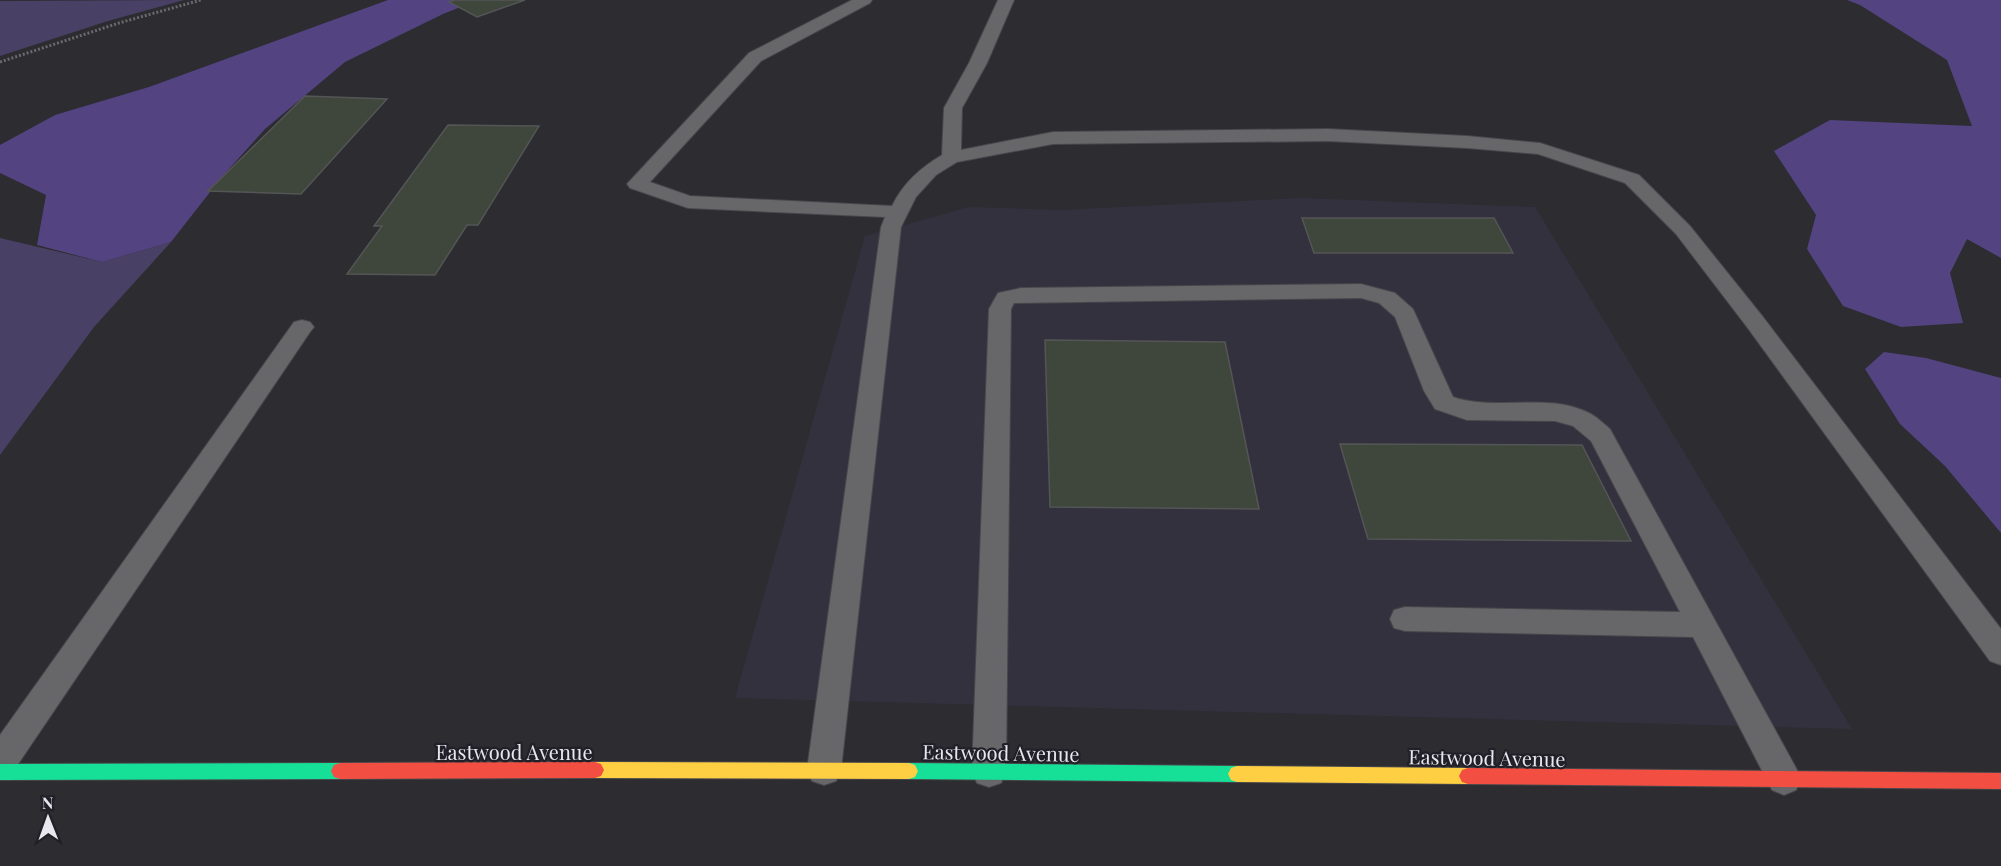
<svg xmlns="http://www.w3.org/2000/svg" width="2001" height="866" font-family="'Playfair Display',serif">
  <style>
    .built { fill: #34313f }
    .green { fill: #494165 }
    .forest { fill: #534481 }
    .building { fill: #3f463c; stroke: #545656; stroke-width: 1.5 }
    .lines { fill: none; stroke-linecap: round; stroke-linejoin: round }
    .lane-casing { stroke: #47474b; stroke-width: 2 }
    .fast-casing { stroke: #47474b; stroke-width: 2 }
    .slow-casing { stroke: #47474b; stroke-width: 2 }
    .jam-casing { stroke: #47474b; stroke-width: 2 }
    .path { stroke: #6a696d; stroke-width: 3; stroke-dasharray: 2 2; stroke-linecap: butt }
    .lane { fill: #67676a; fill-rule: evenodd }
    .fast { fill: #16e098; fill-rule: evenodd }
    .slow { fill: #ffcf43; fill-rule: evenodd }
    .jam { fill: #f24e42; fill-rule: evenodd }
    .labels { text-anchor: middle; dominant-baseline: central; stroke-width: 4.5; stroke-linejoin: round; paint-order: stroke }
    .near-street-label { font-size: 20px; fill: #e8e7ed; stroke: #212029 }
  </style>
  <rect width="100%" height="100%" fill="#2c2c31"/>
  <path class="built" d="M1301,198L1535,207L1852,729L735,698L865,236L969,207L1062,210Z"/>
  <path class="green" d="M184,0L108,21L0,56V1Z
    M0,238L102,262L171,242L94,327L0,455Z"/>
  <path class="forest" d="M388,0H478L443,14L345,62L265,129L221,178L171,242L102,262L37,245L46,195L0,173V145L55,115L149,87Z
    M1847,0H2001V258L1967,239L1950,273L1963,323L1901,327L1843,306L1807,249L1816,215L1774,151L1830,120L1972,126L1947,60L1860,5Z
    M1884,352L1926,358L2001,378V533L1945,466L1900,424L1865,369Z"/>
  <path class="building" d="M455,0H525L477,17L449,2Z
    M305,96L387,99L301,194L208,191Z
    M448,125L539,126L478,225H467L435,275L347,274L382,226H374Z
    M1302,218H1494L1513,253H1314Z
    M1045,340L1225,342L1259,509L1050,507Z
    M1340,444L1582,445L1631,541L1368,539Z"/>
  <g class="lines">
    <g class="lane-casing">
      <path id="lane" d="M852,0H872L870,3L761,61L650,182L690,196L892,206C903,183 920,168 942,155L944,108L969,63L998,0H1014L987,63L962,108L961,150L1053,132L1328,129L1467,136L1540,143L1639,175L1690,226L1763,317L2001,629V665L1990,661L1747,327L1676,234L1625,183L1538,154L1467,148L1328,141L1053,144L957,162L936,175L916,197L901,227L841,770L836,781L824,785L812,781L807,770L881,227L885,217L688,208L630,188L627,184L749,53Z
        M1361,284L1395,293L1413,309L1453,397C1497,412 1549,391 1591,414C1598,418 1604,424 1610,429L1796,768L1801,779L1796,790L1784,795L1772,790L1693,637L1405,631L1394,628L1390,619L1394,610L1405,607L1680,612L1591,441L1573,426L1555,421L1467,420L1435,409L1424,391L1395,317L1379,303L1361,298L1014,303L1011,309L1006,772L1001,783L989,787L977,783L972,772L989,309L998,293L1021,288Z
        M302,320L310,322L314,327L310,332L12,773L0,777V735L294,322Z"/>
    </g>
    <g class="fast-casing">
      <path id="fast" d="M340,763L346,765L349,771L346,777L340,779L0,780V764Z
        M909,763L1237,766L1243,768L1246,774L1243,780L1237,782L909,779L903,777L900,771L903,765Z"/>
    </g>
    <g class="slow-casing">
      <path id="slow" d="M595,762L909,763L915,765L918,771L915,777L909,779L595,778L589,776L586,770L589,764Z
        M1237,766L1468,768L1474,770L1477,776L1474,782L1468,784L1237,782L1231,780L1228,774L1231,768Z"/>
    </g>
    <g class="jam-casing">
      <path id="jam" d="M595,762L601,764L604,770L601,776L595,778L340,779L334,777L331,771L334,765L340,763Z
        M1468,768L2001,773V789L1468,784L1462,782L1459,776L1462,770Z"/>
    </g>
    <path class="path" d="M0,62L119,23L201,0"/>
    <use href="#lane" class="lane"/>
    <use href="#fast" class="fast"/>
    <use href="#slow" class="slow"/>
    <use href="#jam" class="jam"/>
  </g>
  <g class="labels">
    <g class="near-street-label">
      <text x="514" y="751">Eastwood Avenue</text>
      <text transform="translate(1001 752) rotate(1)">Eastwood Avenue</text>
      <text transform="translate(1487 757) rotate(1)">Eastwood Avenue</text>
    </g>
  </g>
  <g transform="translate(48 818) rotate(359)" stroke="#212029" stroke-width="4.5" paint-order="stroke">
  <path d="M0-4.5L10 22L0 15L-10 22Z" fill="#e8e7ed"/>
  <text y="-9" font-size="16" font-weight="bold" text-anchor="middle" fill="#e8e7ed">N</text>
  </g>
</svg>
